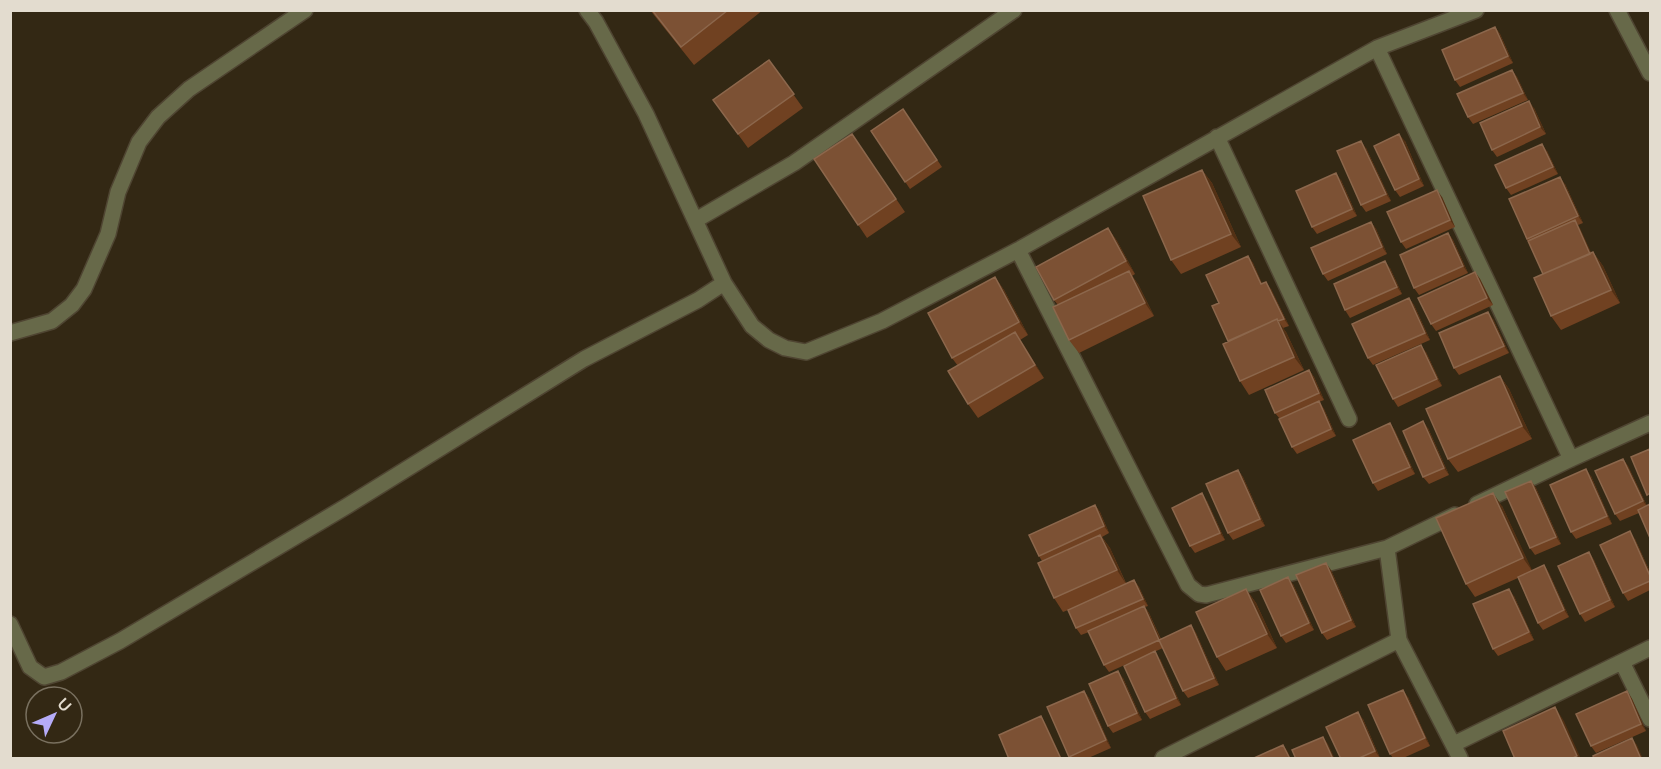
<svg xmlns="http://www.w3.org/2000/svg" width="1661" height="769" font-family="Mulish,sans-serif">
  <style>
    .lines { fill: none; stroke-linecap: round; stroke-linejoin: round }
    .street-casing { stroke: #4f4532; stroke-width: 18 }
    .street { stroke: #676949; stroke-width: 15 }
    .wall { fill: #704121 }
    .shaded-wall { fill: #523014 }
    .building { fill: #7c5134; stroke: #8c674c; stroke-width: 1.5 }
  </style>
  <rect width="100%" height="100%" fill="#332814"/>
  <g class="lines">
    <g class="street-casing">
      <path id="street" d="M587,10L596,22L646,114L724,283L752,326L769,340L785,348L806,352L882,321L1018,250L1377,48L1476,10
        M1617,10L1650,73
        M1377,48L1571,459
        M1217,137L1349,419
        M696,220L794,163L1014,10
        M1018,250L1188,585L1199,594L1206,595L1387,548
        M10,333L52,321L72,305L84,289L108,234L118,192L139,142L158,117L189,89L305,10
        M1477,504L1571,459L1650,423
        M1455,515L1387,548L1399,640L1460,758
        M10,624L30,667L44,677L61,672L120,641L347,506L584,359L698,300L724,283
        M1622,662L1650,719
        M1454,744L1650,648
        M1163,758L1399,640"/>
    </g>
    <use href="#street" class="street"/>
  </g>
  <path class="wall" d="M650,10H763L694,65Z
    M1495,27L1500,34L1513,63L1460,87L1455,80Z
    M769,60L803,108L748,148L713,100Z
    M1512,70L1517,77L1528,100L1473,124L1468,117Z
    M1534,108L1546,134L1497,157L1492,150Z
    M903,109L942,167L910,189L871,131Z
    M852,134L905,212L867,238L814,159Z
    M1405,141L1424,186L1400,197L1395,190Z
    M1366,148L1391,201L1366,212L1361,205Z
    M1547,151L1558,174L1511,195L1506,188Z
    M1202,170L1212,183L1241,247L1181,274L1171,260Z
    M1341,180L1357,216L1317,234L1312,227Z
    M1565,184L1583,223L1578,225L1591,253L1593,252L1603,266L1620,303L1561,330L1551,316L1543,274L1527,239Z
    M1442,197L1455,227L1406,249L1401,242Z
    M1371,222L1376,229L1387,254L1328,281L1323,274Z
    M1108,228L1117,241L1135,274L1132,276L1138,284L1154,316L1079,353L1069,340L1058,305L1054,300Z
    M1448,233L1453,240L1468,273L1419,295L1414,288Z
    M1248,256L1253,263L1262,284L1271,289L1289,326L1283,328L1286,332L1304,370L1249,395L1240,381L1219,303Z
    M1390,268L1402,294L1350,318L1345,310Z
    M1475,272L1480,279L1493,305L1436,331L1431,324Z
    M995,277L1004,290L1028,335L1020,340L1044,378L978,418L968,404L958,366L952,358Z
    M1409,298L1414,305L1430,340L1373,365L1368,358Z
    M1493,319L1509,353L1459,375L1454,368Z
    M1426,352L1442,386L1398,407L1393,399Z
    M1309,370L1314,377L1324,400L1319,402L1324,409L1336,436L1297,454L1292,447L1280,419L1275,413Z
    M1500,376L1509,389L1532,439L1458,472L1448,459Z
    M1390,423L1395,431L1415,474L1378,491L1373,483Z
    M1428,428L1449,475L1429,484L1423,477Z
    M1623,459L1628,466L1647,506L1639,513L1620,521L1615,514Z
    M1238,470L1243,477L1265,526L1233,540L1228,533Z
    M1591,476L1612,524L1576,539L1571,532Z
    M1531,481L1536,488L1561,544L1535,555L1530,548Z
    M1207,501L1225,540L1195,553L1190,546Z
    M1095,505L1100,512L1109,533L1102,537L1110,548L1126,583L1134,580L1139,587L1148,606L1145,607L1149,613L1161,639L1191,625L1196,633L1219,685L1188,698L1183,691L1163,648L1109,672L1104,665L1089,632L1081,635L1076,628L1068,610L1063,612L1054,598L1042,561L1039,556Z
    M1502,506L1532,571L1544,565L1549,573L1569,617L1543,630L1538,623L1518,578L1475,597L1466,584Z
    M1635,539L1650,572V590L1628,601L1623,593Z
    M1589,552L1594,560L1615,607L1585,622L1580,614Z
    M1331,570L1356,627L1327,640L1322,633Z
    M1293,584L1314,630L1286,643L1281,636Z
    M1246,589L1256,603L1277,648L1226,671L1217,657Z
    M1514,596L1534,640L1498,656L1493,649Z
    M1160,659L1181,705L1150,719L1145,712Z
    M1123,678L1142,720L1113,733L1108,726Z
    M1084,691L1089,698L1111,748L1086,759H1071L1069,757Z
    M1627,691L1632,699L1646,731L1596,753L1591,746Z
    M1408,697L1430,746L1401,759H1394L1390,754Z
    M1363,719L1380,758L1341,759Z"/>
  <path class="shaded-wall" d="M1495,27L1500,34L1513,63L1508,56Z
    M1512,70L1517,77L1528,100L1523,93Z
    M1529,101L1534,108L1546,134L1540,127Z
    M1399,134L1405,141L1424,186L1419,179Z
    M1361,141L1366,148L1391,201L1386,194Z
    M1542,144L1547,151L1558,174L1553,167Z
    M1202,170L1212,183L1241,247L1231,234Z
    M1336,173L1341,180L1357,216L1352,209Z
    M1560,177L1565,184L1583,223L1578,216Z
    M1437,190L1442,197L1455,227L1450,220Z
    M1575,220L1580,228L1595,261L1590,254Z
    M1371,222L1376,229L1387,254L1382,247Z
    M1108,228L1117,241L1135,274L1126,261Z
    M1448,233L1453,240L1468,273L1463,266Z
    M1593,252L1603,266L1620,303L1611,290Z
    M1248,256L1253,263L1266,292L1261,284Z
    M1385,261L1390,268L1402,294L1397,287Z
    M1129,271L1138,284L1154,316L1145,303Z
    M1475,272L1480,279L1493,305L1487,298Z
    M995,277L1004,290L1028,335L1019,322Z
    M1266,282L1271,289L1289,326L1284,319Z
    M1409,298L1414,305L1430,340L1425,333Z
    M1488,312L1493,319L1509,353L1504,346Z
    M1277,319L1286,332L1304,370L1294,357Z
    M1015,332L1024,345L1044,378L1035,365Z
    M1421,345L1426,352L1442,386L1437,379Z
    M1309,370L1314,377L1324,400L1319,393Z
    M1500,376L1509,389L1532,439L1522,426Z
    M1319,401L1324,409L1336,436L1331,429Z
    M1423,421L1428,428L1449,475L1444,468Z
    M1390,423L1395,431L1415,474L1410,467Z
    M1623,459L1628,466L1648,508L1643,501Z
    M1586,469L1591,476L1612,524L1607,516Z
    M1238,470L1243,477L1265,526L1260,519Z
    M1531,481L1536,488L1561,544L1556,537Z
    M1202,493L1207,501L1225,540L1220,533Z
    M1493,493L1502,506L1533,572L1523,558Z
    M1095,505L1100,512L1109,533L1104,526Z
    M1630,531L1635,539L1650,572V576Z
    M1100,535L1110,548L1126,584L1117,570Z
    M1589,552L1594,560L1615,607L1610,600Z
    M1326,563L1331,570L1356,627L1351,620Z
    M1544,565L1549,573L1569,617L1564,610Z
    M1288,577L1293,584L1314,630L1309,623Z
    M1134,580L1139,587L1148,606L1143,599Z
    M1246,589L1256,603L1277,648L1267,634Z
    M1509,589L1514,596L1534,640L1529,632Z
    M1144,606L1149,613L1164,647L1159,640Z
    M1191,625L1196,633L1219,685L1214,678Z
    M1155,651L1160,659L1181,705L1176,698Z
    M1118,671L1123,678L1142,720L1137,713Z
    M1403,690L1408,697L1430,746L1425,738Z
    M1084,691L1089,698L1111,748L1106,740Z
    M1627,691L1632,699L1646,731L1641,724Z
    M1555,707L1564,721L1581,759H1579L1577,756Z
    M1358,712L1363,719L1380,758L1375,751Z
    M1041,716L1046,724L1062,759H1061Z
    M1323,737L1328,744L1335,759H1333Z
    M1632,738L1637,745L1643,759H1641Z
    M1283,745L1288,752L1291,759H1290Z"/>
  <path class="building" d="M652,10H728L681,47Z
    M1495,27L1508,56L1455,80L1442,50Z
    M769,60L794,94L738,134L713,100Z
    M1512,70L1523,93L1468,117L1457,94Z
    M1529,101L1540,127L1492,150L1480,123Z
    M903,109L937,160L905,182L871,131Z
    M852,134L896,199L858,225L814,159Z
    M1399,134L1419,179L1395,190L1374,146Z
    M1361,141L1386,194L1361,205L1337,151Z
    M1542,144L1553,167L1506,188L1495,165Z
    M1202,170L1231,234L1171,260L1143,196Z
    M1336,173L1352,209L1312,227L1296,191Z
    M1560,177L1578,216L1527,239L1509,199Z
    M1437,190L1450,220L1401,242L1387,212Z
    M1575,220L1590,254L1543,274L1528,241Z
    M1371,222L1382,247L1323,274L1311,248Z
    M1108,228L1126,261L1054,300L1036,267Z
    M1448,233L1463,266L1414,288L1400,255Z
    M1593,252L1611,290L1551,316L1534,278Z
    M1248,256L1261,284L1266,282L1284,319L1278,321L1277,319L1228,341L1212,306L1219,303L1206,275Z
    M1385,261L1397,287L1345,310L1334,284Z
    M1129,271L1145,303L1069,340L1053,307Z
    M1475,272L1487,298L1431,324L1418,298Z
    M995,277L1019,322L952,358L928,313Z
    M1409,298L1425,333L1368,358L1352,324Z
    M1488,312L1504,346L1454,368L1439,333Z
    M1277,319L1294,357L1240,381L1223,344Z
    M1015,332L1035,365L968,404L948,371Z
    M1421,345L1437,379L1393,399L1376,365Z
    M1309,370L1319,393L1275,413L1265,390Z
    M1500,376L1522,426L1448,459L1426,409Z
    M1319,401L1331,429L1292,447L1279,419Z
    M1423,421L1444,468L1423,477L1403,431Z
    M1390,423L1410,467L1373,483L1353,440Z
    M1650,449V493L1647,495L1631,457Z
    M1623,459L1643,501L1615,514L1595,471Z
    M1586,469L1607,516L1571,532L1550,485Z
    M1238,470L1260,519L1228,533L1206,484Z
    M1531,481L1556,537L1530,548L1505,492Z
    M1202,493L1220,533L1190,546L1172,508Z
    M1493,493L1523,558L1466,584L1436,518Z
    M1650,504V538L1638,510Z
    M1095,505L1104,526L1039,556L1029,535Z
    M1630,531L1650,576V581L1623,593L1600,545Z
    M1100,535L1117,570L1054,598L1038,563Z
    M1589,552L1610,600L1580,614L1558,566Z
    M1326,563L1351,620L1322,633L1296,575Z
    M1544,565L1564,610L1538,623L1518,577Z
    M1288,577L1309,623L1281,636L1260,590Z
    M1134,580L1143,599L1076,628L1068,610Z
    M1246,589L1267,634L1217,657L1196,612Z
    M1509,589L1529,632L1493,649L1473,604Z
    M1144,606L1159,640L1104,665L1088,631Z
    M1191,625L1214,678L1183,691L1159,640Z
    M1155,651L1176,698L1145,712L1124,666Z
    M1118,671L1137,713L1108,726L1089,684Z
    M1403,690L1425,738L1390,754L1368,705Z
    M1084,691L1106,740L1069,757L1047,707Z
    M1627,691L1641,724L1591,746L1576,714Z
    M1555,707L1577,756L1571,759H1515L1503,731Z
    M1358,712L1375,751L1357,759H1341L1326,727Z
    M1041,716L1061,759H1009L999,735Z
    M1323,737L1333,759H1296L1292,750Z
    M1632,738L1641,759H1594L1593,756Z
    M1283,745L1290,759H1254V758Z"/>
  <rect width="1661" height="769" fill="none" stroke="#e3dccf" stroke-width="24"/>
  <g transform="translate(54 715) rotate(46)"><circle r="28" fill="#332814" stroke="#79705f" stroke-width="1.5"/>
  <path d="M0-4.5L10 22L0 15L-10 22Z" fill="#b6acf8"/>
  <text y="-9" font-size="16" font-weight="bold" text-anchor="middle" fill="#e3dccf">U</text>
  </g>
</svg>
